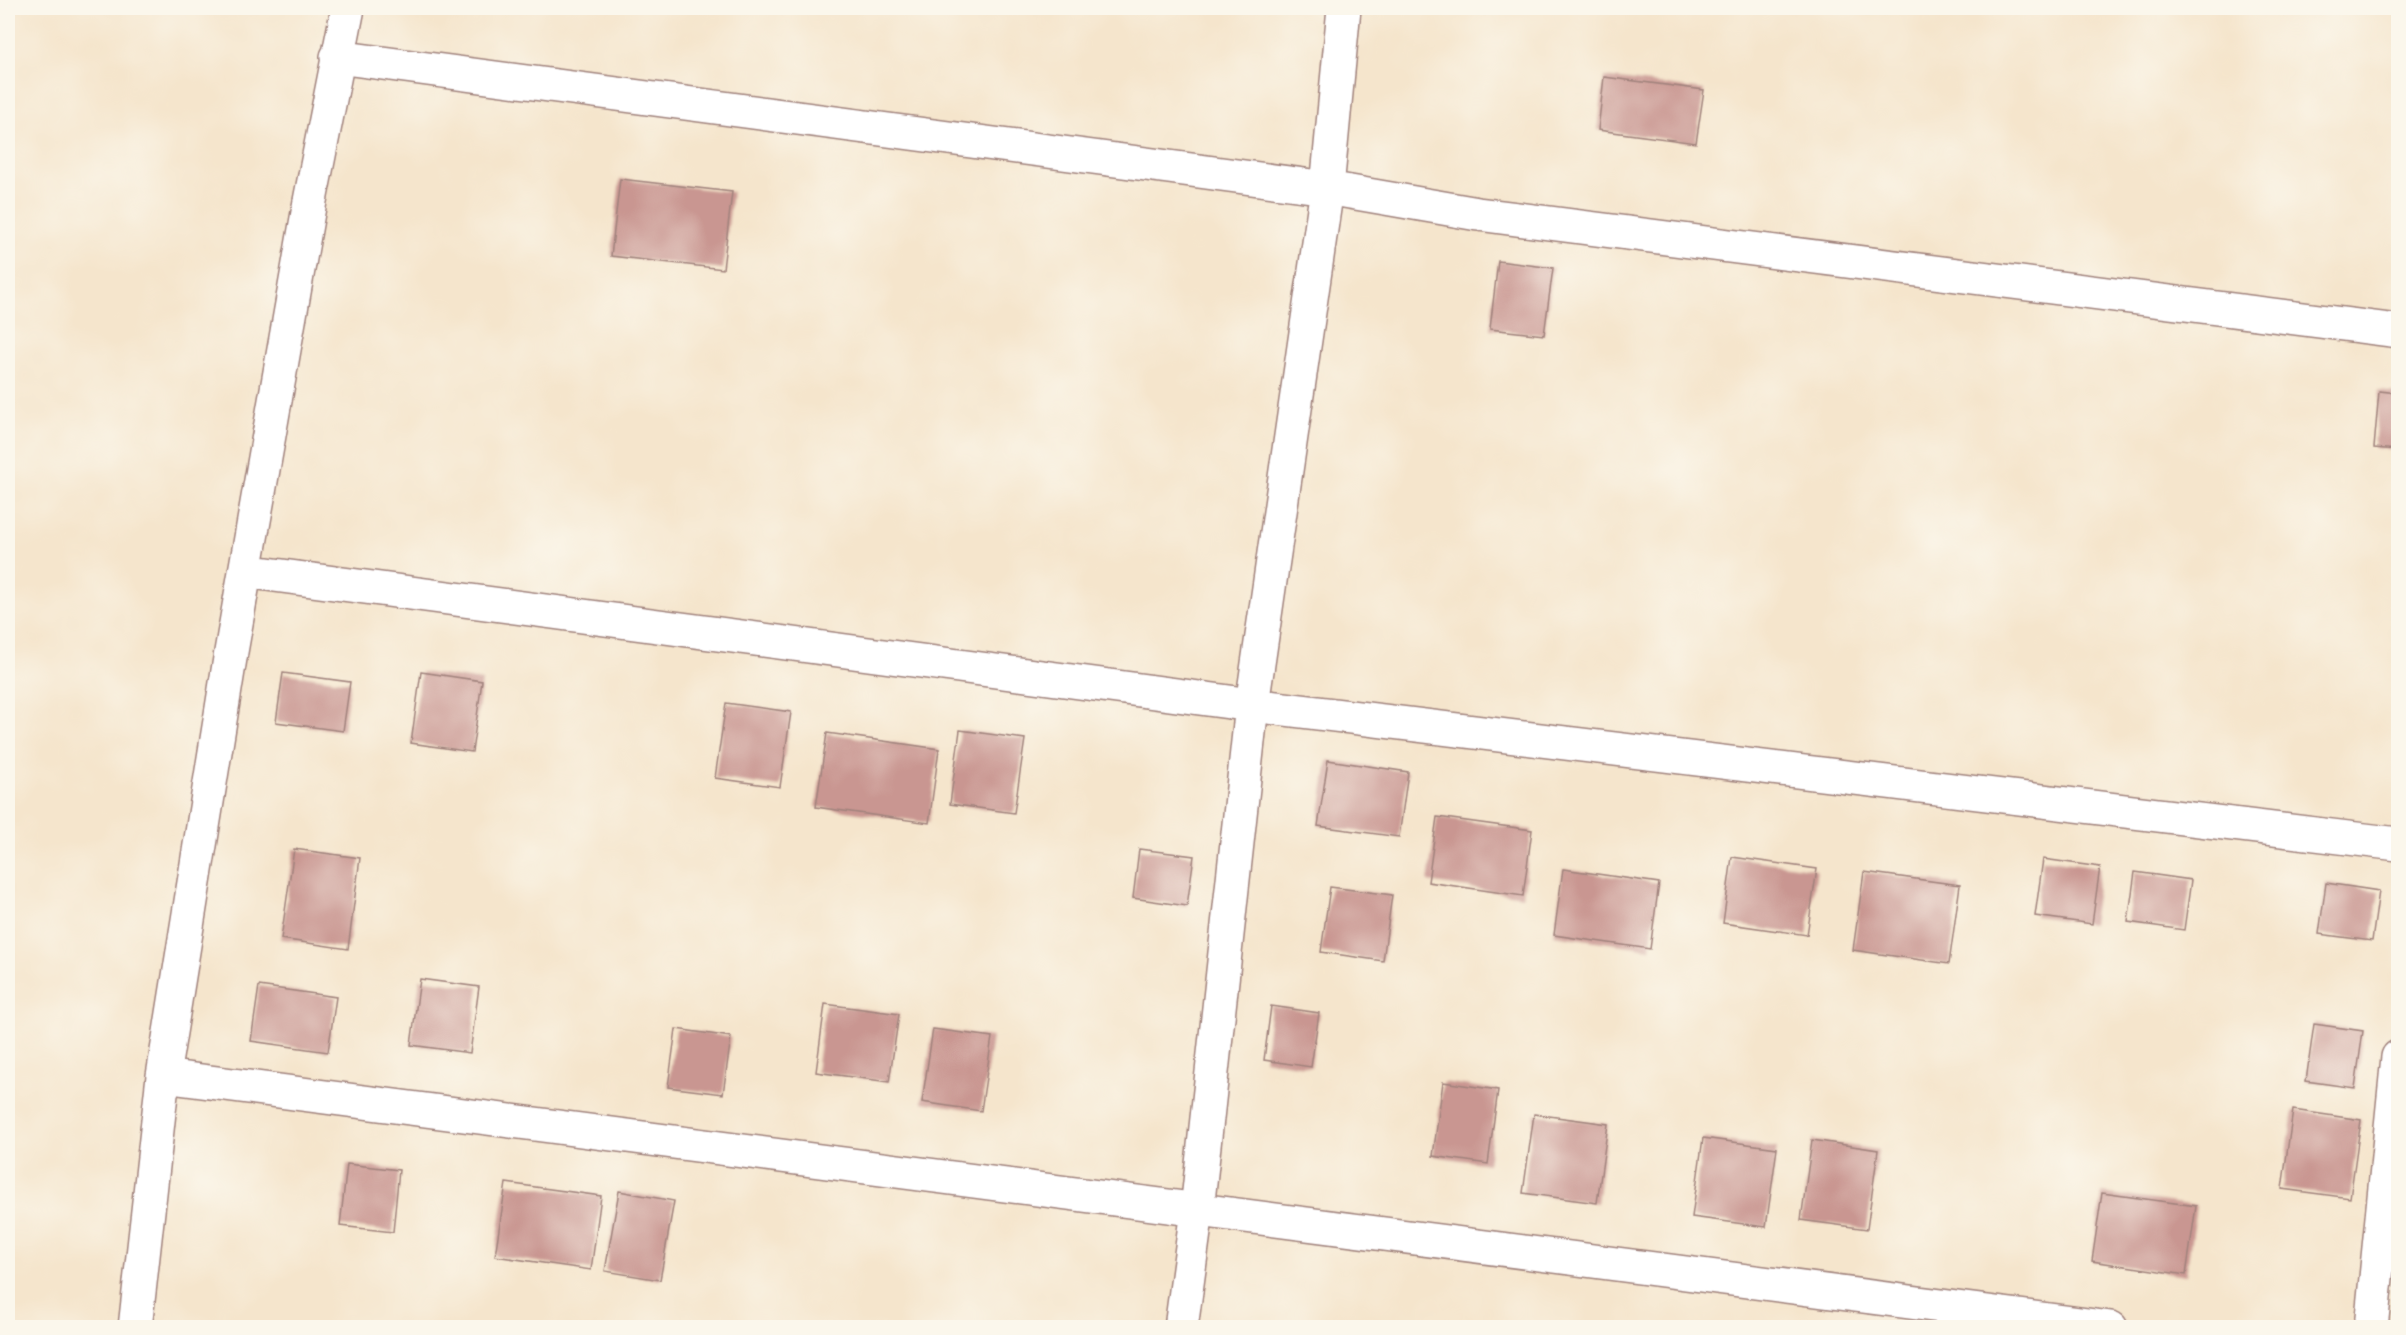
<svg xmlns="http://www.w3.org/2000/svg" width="2406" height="1335" font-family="'Gentium Book Plus',serif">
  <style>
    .building { fill: #c99691 }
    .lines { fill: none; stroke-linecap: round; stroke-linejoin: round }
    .minor-casing { stroke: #a0827c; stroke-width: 36 }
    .minor { stroke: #fff; stroke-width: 33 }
  </style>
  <rect width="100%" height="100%" fill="#fbf7ec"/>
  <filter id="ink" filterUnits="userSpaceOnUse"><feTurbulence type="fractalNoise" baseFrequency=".0167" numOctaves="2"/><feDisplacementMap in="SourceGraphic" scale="12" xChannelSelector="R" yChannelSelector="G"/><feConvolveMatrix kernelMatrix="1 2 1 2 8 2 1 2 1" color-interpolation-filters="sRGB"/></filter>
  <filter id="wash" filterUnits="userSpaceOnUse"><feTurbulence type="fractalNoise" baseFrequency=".008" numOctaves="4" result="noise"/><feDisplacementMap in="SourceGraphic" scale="24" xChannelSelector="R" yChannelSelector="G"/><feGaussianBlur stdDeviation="1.35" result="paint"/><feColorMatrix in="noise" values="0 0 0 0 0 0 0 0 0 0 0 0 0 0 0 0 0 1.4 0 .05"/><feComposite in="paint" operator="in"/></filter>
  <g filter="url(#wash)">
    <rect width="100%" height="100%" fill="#f5e5cc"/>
    <g id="blocks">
      <path class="building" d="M1604,77L1704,90L1696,143L1598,130Z
        M620,179L732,192L723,269L611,256Z
        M1498,261L1553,268L1544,335L1490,329Z
        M2379,391L2398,393V450L2374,448Z
        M421,672L482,681L472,752L411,743Z
        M283,673L350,682L343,731L276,722Z
        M726,703L791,712L780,787L715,778Z
        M960,730L1025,739L1014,813L950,804Z
        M827,733L939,749L929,823L816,807Z
        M1328,760L1408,772L1399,837L1318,826Z
        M1437,817L1532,830L1523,896L1428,882Z
        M294,849L360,858L348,949L281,939Z
        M1139,849L1194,856L1187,906L1133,898Z
        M1732,857L1817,869L1807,935L1723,923Z
        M2043,859L2100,867L2092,924L2035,916Z
        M1563,869L1659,883L1650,949L1554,935Z
        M1864,872L1960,885L1949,964L1853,950Z
        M2135,872L2191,880L2184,930L2128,922Z
        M2326,883L2379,891L2372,941L2319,934Z
        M1330,887L1392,895L1383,961L1321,952Z
        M420,979L479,987L470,1053L411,1045Z
        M259,986L336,997L328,1052L251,1041Z
        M825,1004L899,1014L889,1082L816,1072Z
        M1271,1006L1319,1013L1311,1067L1264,1060Z
        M2314,1024L2363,1031L2355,1088L2306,1081Z
        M676,1029L731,1037L723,1094L668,1087Z
        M933,1029L992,1037L981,1111L922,1102Z
        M1443,1082L1498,1090L1488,1164L1433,1156Z
        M2293,1110L2361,1120L2350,1198L2282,1189Z
        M1534,1114L1608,1124L1597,1203L1523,1193Z
        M1703,1138L1777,1148L1766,1227L1692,1217Z
        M1812,1140L1878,1150L1867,1229L1801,1220Z
        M347,1164L399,1170L393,1232L340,1226Z
        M506,1183L601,1196L591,1270L495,1256Z
        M619,1191L674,1201L660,1280L605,1271Z
        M2102,1193L2196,1206L2186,1275L2092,1261Z"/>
    </g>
  </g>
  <g filter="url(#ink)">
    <use href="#blocks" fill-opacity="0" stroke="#a0827c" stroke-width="1.5"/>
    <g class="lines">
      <g class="minor-casing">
        <path id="minor" d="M337,57L1327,188L1478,214L2398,331
          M245,571L1252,705L2398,844
          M163,1076L2111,1328
          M135,1328L163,1076L231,652L310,201L348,8
          M1181,1328L1197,1210L1252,705L1327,188L1344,8
          M2371,1328L2398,1057"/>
      </g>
      <use href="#minor" class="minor"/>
    </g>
  </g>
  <rect width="2406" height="1335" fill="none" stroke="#fbf7ec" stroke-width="30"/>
</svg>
